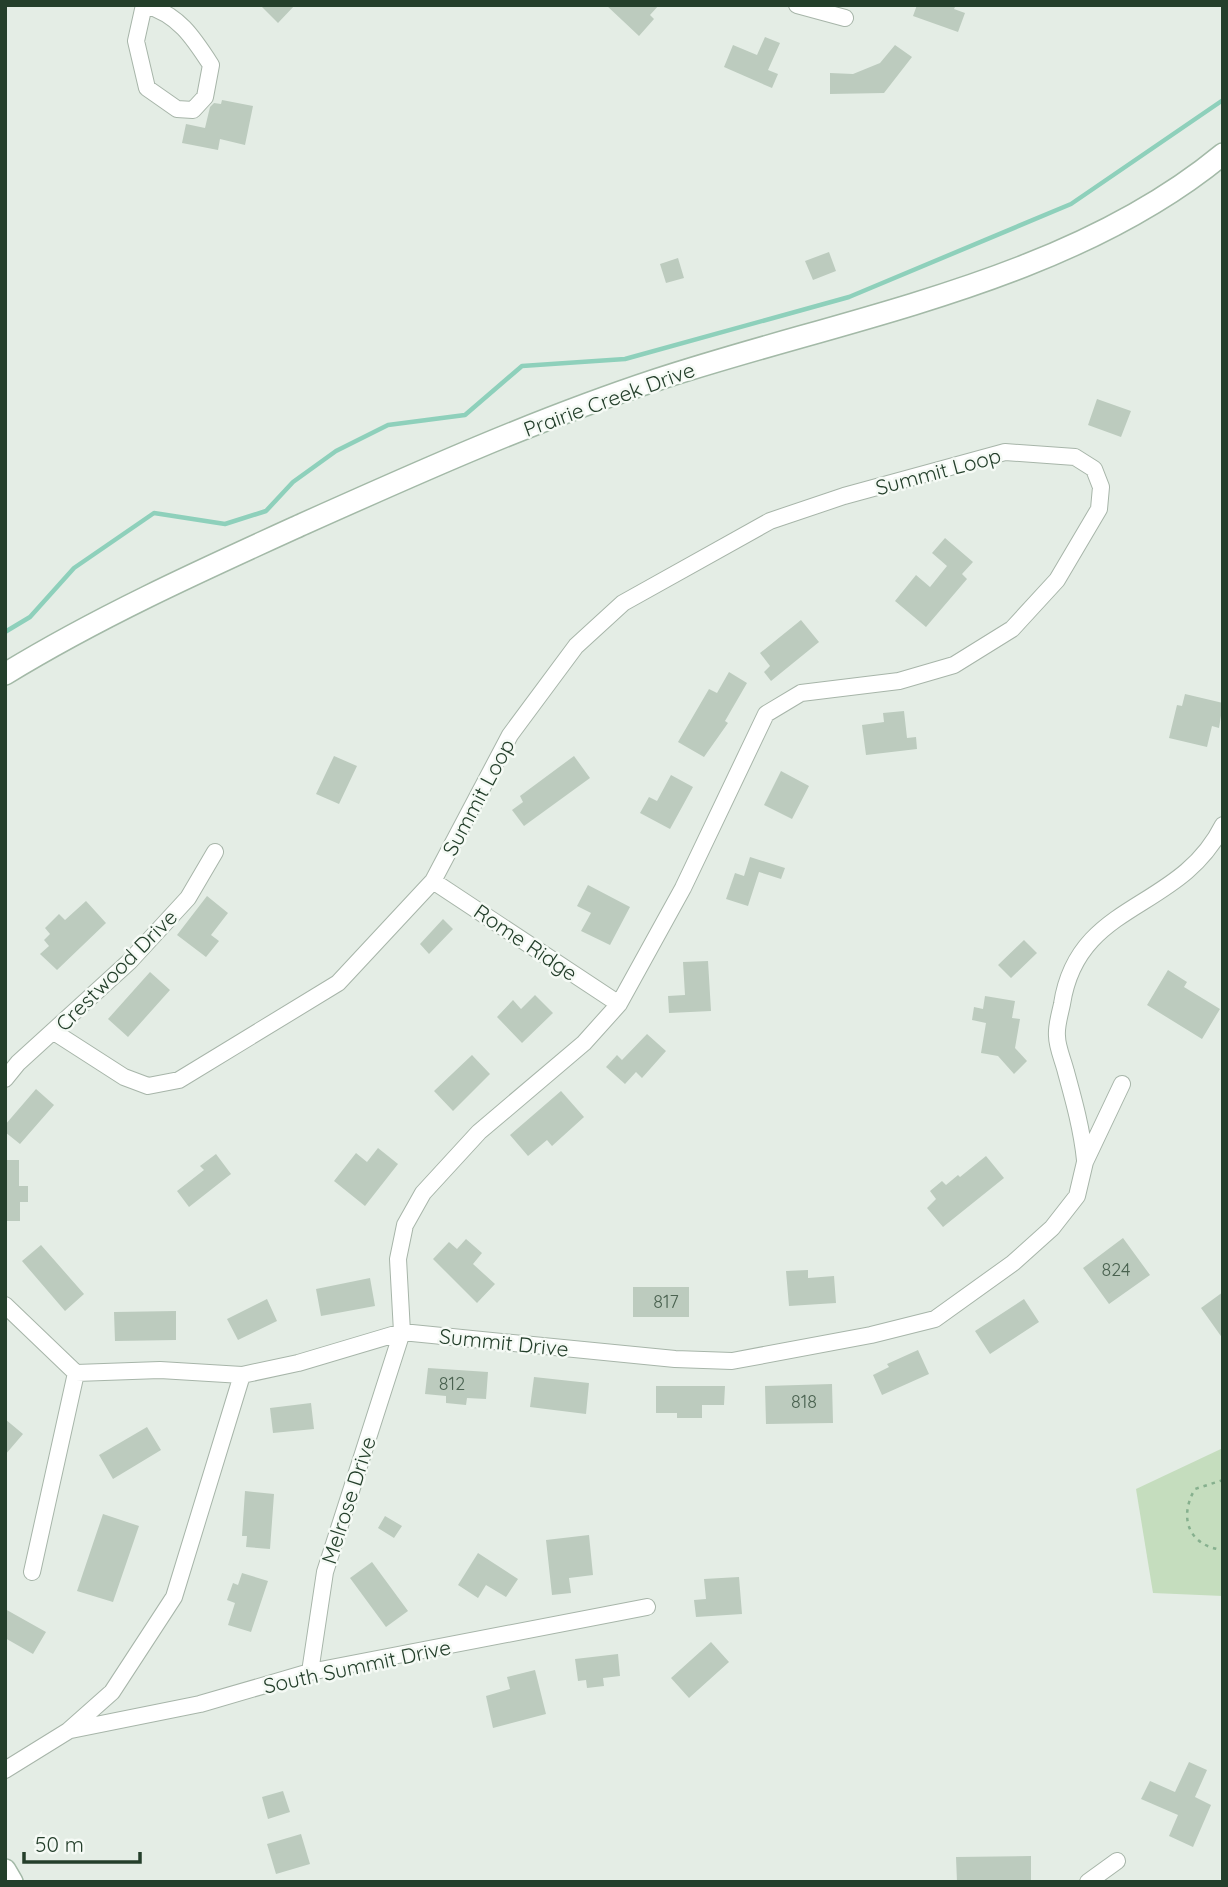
<svg xmlns="http://www.w3.org/2000/svg" width="1228" height="1887" font-family="Quicksand,sans-serif">
  <style>
    .green { fill: #c5ddbe }
    .lines { fill: none; stroke-linecap: round; stroke-linejoin: round }
    .stream { stroke: #8ed0bb; stroke-width: 4.5 }
    .building { fill: #bccbbe }
    .street-casing { stroke: #a7b5a9; stroke-width: 18 }
    .secondary-casing { stroke: #a3b9a7; stroke-width: 24 }
    .path { stroke: #86b08e; stroke-width: 2.5; stroke-dasharray: 3.5 5; stroke-linecap: butt }
    .street { stroke: #fff; stroke-width: 16 }
    .secondary { stroke: #fff; stroke-width: 21 }
    .labels { text-anchor: middle; dominant-baseline: central; stroke-width: 5; stroke-linejoin: round; paint-order: stroke }
    .number-label { font-size: 18px; fill: #4a6250 }
    .street-label { font-size: 21px; fill: #243f2b; stroke: #f5faf5 }
  </style>
  <rect width="100%" height="100%" fill="#e4ede5"/>
  <path class="green" d="M1223,1448V1596L1153,1593L1136,1489Z"/>
  <g class="lines">
    <path class="stream" d="M5,632L30,617L74,568L154,513L225,524L266,511L293,482L336,451L388,425L465,415L522,366L625,359L849,297L1071,204L1223,100"/>
  </g>
  <path class="building" d="M260,5H295L278,23Z
    M606,5H659L650,15L654,19L639,36Z
    M917,5H956L954,9L965,13L958,32L913,16Z
    M765,37L780,43L768,70L778,74L772,88L724,67L733,45L757,55Z
    M895,45L912,57L884,93L830,94V73L853,74L880,63Z
    M222,100L253,106L245,145L220,139L218,150L182,143L186,124L205,128L210,107L214,103L221,104Z
    M829,252L836,271L813,280L805,261Z
    M678,258L684,278L666,283L660,264Z
    M1097,399L1131,411L1121,437L1088,425Z
    M945,538L973,562L962,574L967,579L926,627L895,601L916,575L930,587L947,566L932,553Z
    M801,620L819,642L771,681L764,672L770,666L760,653Z
    M729,672L747,683L725,721L728,723L704,757L678,742L709,689L717,693Z
    M1185,694L1223,703L1219,728L1212,726L1207,747L1169,738L1177,705L1182,706Z
    M904,711L907,738L916,737L917,749L866,755L862,725L884,722L883,713Z
    M334,756L357,766L339,804L316,794Z
    M574,756L590,778L524,826L512,810L523,802L520,796Z
    M781,771L809,786L792,819L764,805Z
    M671,775L693,787L670,829L640,813L649,797L657,801Z
    M750,857L785,868L781,879L759,872L748,906L726,899L735,873L744,876Z
    M588,885L630,907L610,945L581,931L591,913L577,906Z
    M207,896L228,913L211,935L219,941L206,957L177,935Z
    M86,901L106,923L57,970L40,954L49,946L44,940L50,934L45,928L59,914L65,920Z
    M443,919L453,929L429,954L420,944Z
    M1024,940L1037,953L1011,978L998,965Z
    M708,961L711,1011L669,1013L668,996L685,995L683,962Z
    M1168,970L1187,982L1184,987L1220,1009L1202,1039L1147,1005Z
    M150,972L170,990L128,1037L108,1019Z
    M535,995L553,1013L522,1043L497,1017L513,1000L521,1009Z
    M985,996L1015,1001L1012,1018L1020,1019L1015,1048L1027,1061L1014,1074L998,1056L981,1053L986,1023L972,1020L974,1007L983,1009Z
    M647,1034L666,1051L642,1078L636,1072L625,1084L606,1067L617,1055L622,1060Z
    M472,1055L490,1074L453,1111L434,1091Z
    M36,1089L54,1105L20,1144L5,1132V1125Z
    M561,1091L584,1117L552,1146L547,1140L528,1156L510,1135Z
    M378,1148L398,1164L365,1206L334,1181L356,1153L367,1162Z
    M216,1154L231,1174L189,1207L177,1191L204,1170L200,1166Z
    M986,1156L1004,1178L943,1227L927,1208L936,1199L930,1191L942,1181L946,1185L958,1175L960,1177Z
    M5,1160H19V1186H28V1202H20V1221H5Z
    M1123,1238L1150,1275L1109,1304L1083,1268Z
    M466,1239L482,1253L473,1264L495,1284L477,1303L433,1259L449,1242L457,1249Z
    M41,1245L84,1294L65,1311L22,1261Z
    M808,1270V1278L834,1276L836,1303L789,1306L786,1271Z
    M370,1278L375,1306L321,1316L316,1289Z
    M633,1287H689V1317H633Z
    M1223,1292V1339L1201,1308Z
    M267,1299L277,1321L238,1340L227,1319Z
    M1024,1299L1039,1322L990,1354L975,1331Z
    M176,1311V1340L115,1341L114,1312Z
    M918,1350L929,1374L882,1395L873,1375L889,1367L887,1364Z
    M428,1368L488,1372L486,1399L467,1398L466,1405L446,1403V1396L425,1394Z
    M534,1377L589,1383L586,1414L530,1407Z
    M832,1384L833,1423L766,1424L765,1386Z
    M656,1386H725L724,1405H702V1418H677V1413H656Z
    M311,1403L314,1429L273,1433L270,1408Z
    M5,1419L23,1434L5,1455Z
    M147,1427L161,1450L113,1479L99,1455Z
    M245,1491L274,1494L270,1549L246,1547L247,1536H242Z
    M103,1514L139,1526L113,1602L77,1591Z
    M385,1516L402,1526L394,1538L378,1528Z
    M589,1535L593,1575L569,1578L571,1593L552,1595L546,1540Z
    M478,1553L518,1579L506,1597L486,1585L478,1598L458,1585Z
    M372,1562L408,1611L386,1627L350,1578Z
    M242,1573L268,1581L251,1632L228,1625L235,1603L227,1600L233,1583L238,1585Z
    M739,1577L742,1614L696,1617L694,1600L706,1599L704,1579Z
    M5,1609L46,1632L33,1654L5,1638Z
    M711,1642L729,1662L689,1698L671,1678Z
    M618,1654L620,1676L603,1678L604,1686L587,1688L586,1680L578,1681L575,1659Z
    M535,1670L546,1714L493,1728L486,1696L510,1689L507,1677Z
    M1189,1762L1207,1770L1195,1797L1211,1805L1193,1847L1169,1836L1178,1815L1141,1799L1150,1781L1175,1792Z
    M283,1791L290,1812L268,1819L262,1797Z
    M301,1834L310,1864L276,1874L267,1844Z
    M1031,1856V1882H957L956,1857Z"/>
  <g class="lines">
    <g class="street-casing">
      <path id="street" d="M144,5L136,41L147,88L177,109L193,110L205,97L211,65C193,37 178,14 145,5
        M797,5L845,18
        M433,881L619,1004
        M54,1032L124,1077L148,1086L179,1080L338,983L433,881L510,735L576,646L623,603L770,521L844,496L1005,452L1075,457L1094,469L1101,487L1099,509L1057,580L1012,629L954,665L899,681L801,693L766,714L683,888L619,1004L584,1043L479,1132L423,1193L405,1225L398,1259L402,1332L325,1572L310,1672
        M5,1079L18,1063L130,961L188,898L215,852
        M1085,1160C1082,1130 1074,1101 1066,1072C1063,1060 1057,1047 1057,1036C1056,1026 1060,1014 1062,1004C1078,900 1179,913 1223,825
        M5,1305L76,1373L160,1370L242,1375
        M32,1572L76,1373
        M71,1730L200,1704L310,1672L647,1607
        M5,1770L68,1731L112,1692L174,1597L242,1375L298,1363L402,1332L675,1359L732,1361L871,1335L935,1319L1013,1263L1052,1228L1077,1196L1085,1162L1122,1084
        M1088,1882L1117,1861"/>
    </g>
    <g class="secondary-casing">
      <path id="secondary" d="M5,674C100,616 202,570 303,524C419,472 535,420 656,380C843,318 1067,283 1223,154
        M5,1870L12,1882"/>
    </g>
    <path class="path" d="M1223,1480L1195,1489C1178,1518 1189,1546 1223,1550"/>
    <use href="#street" class="street"/>
    <use href="#secondary" class="secondary"/>
  </g>
  <g class="labels">
    <g class="number-label">
      <text x="1116" y="1269">824</text>
      <text x="666" y="1301">817</text>
      <text x="452" y="1383">812</text>
      <text x="804" y="1401">818</text>
    </g>
    <g class="street-label">
      <text transform="translate(609 399) rotate(-20)">Prairie Creek Drive</text>
      <text transform="translate(938 471) rotate(-15)">Summit Loop</text>
      <text transform="translate(478 797) rotate(-62)">Summit Loop</text>
      <text transform="translate(526 942) rotate(34)">Rome Ridge</text>
      <text transform="translate(116 970) rotate(-45)">Crestwood Drive</text>
      <text transform="translate(504 1342) rotate(6)">Summit Drive</text>
      <text transform="translate(348 1500) rotate(-72)">Melrose Drive</text>
      <text transform="translate(357 1666) rotate(-12)">South Summit Drive</text>
    </g>
  </g>
  <rect width="1228" height="1887" fill="none" stroke="#243f2b" stroke-width="14"/>
  <path d="M24 1852v10h116v-10" fill="none" stroke="#243f2b" stroke-width="3.5"/>
  <text x="35" y="1852" font-size="21" fill="#243f2b" stroke="#f5faf5" stroke-width="5" paint-order="stroke">50 m</text>
</svg>
